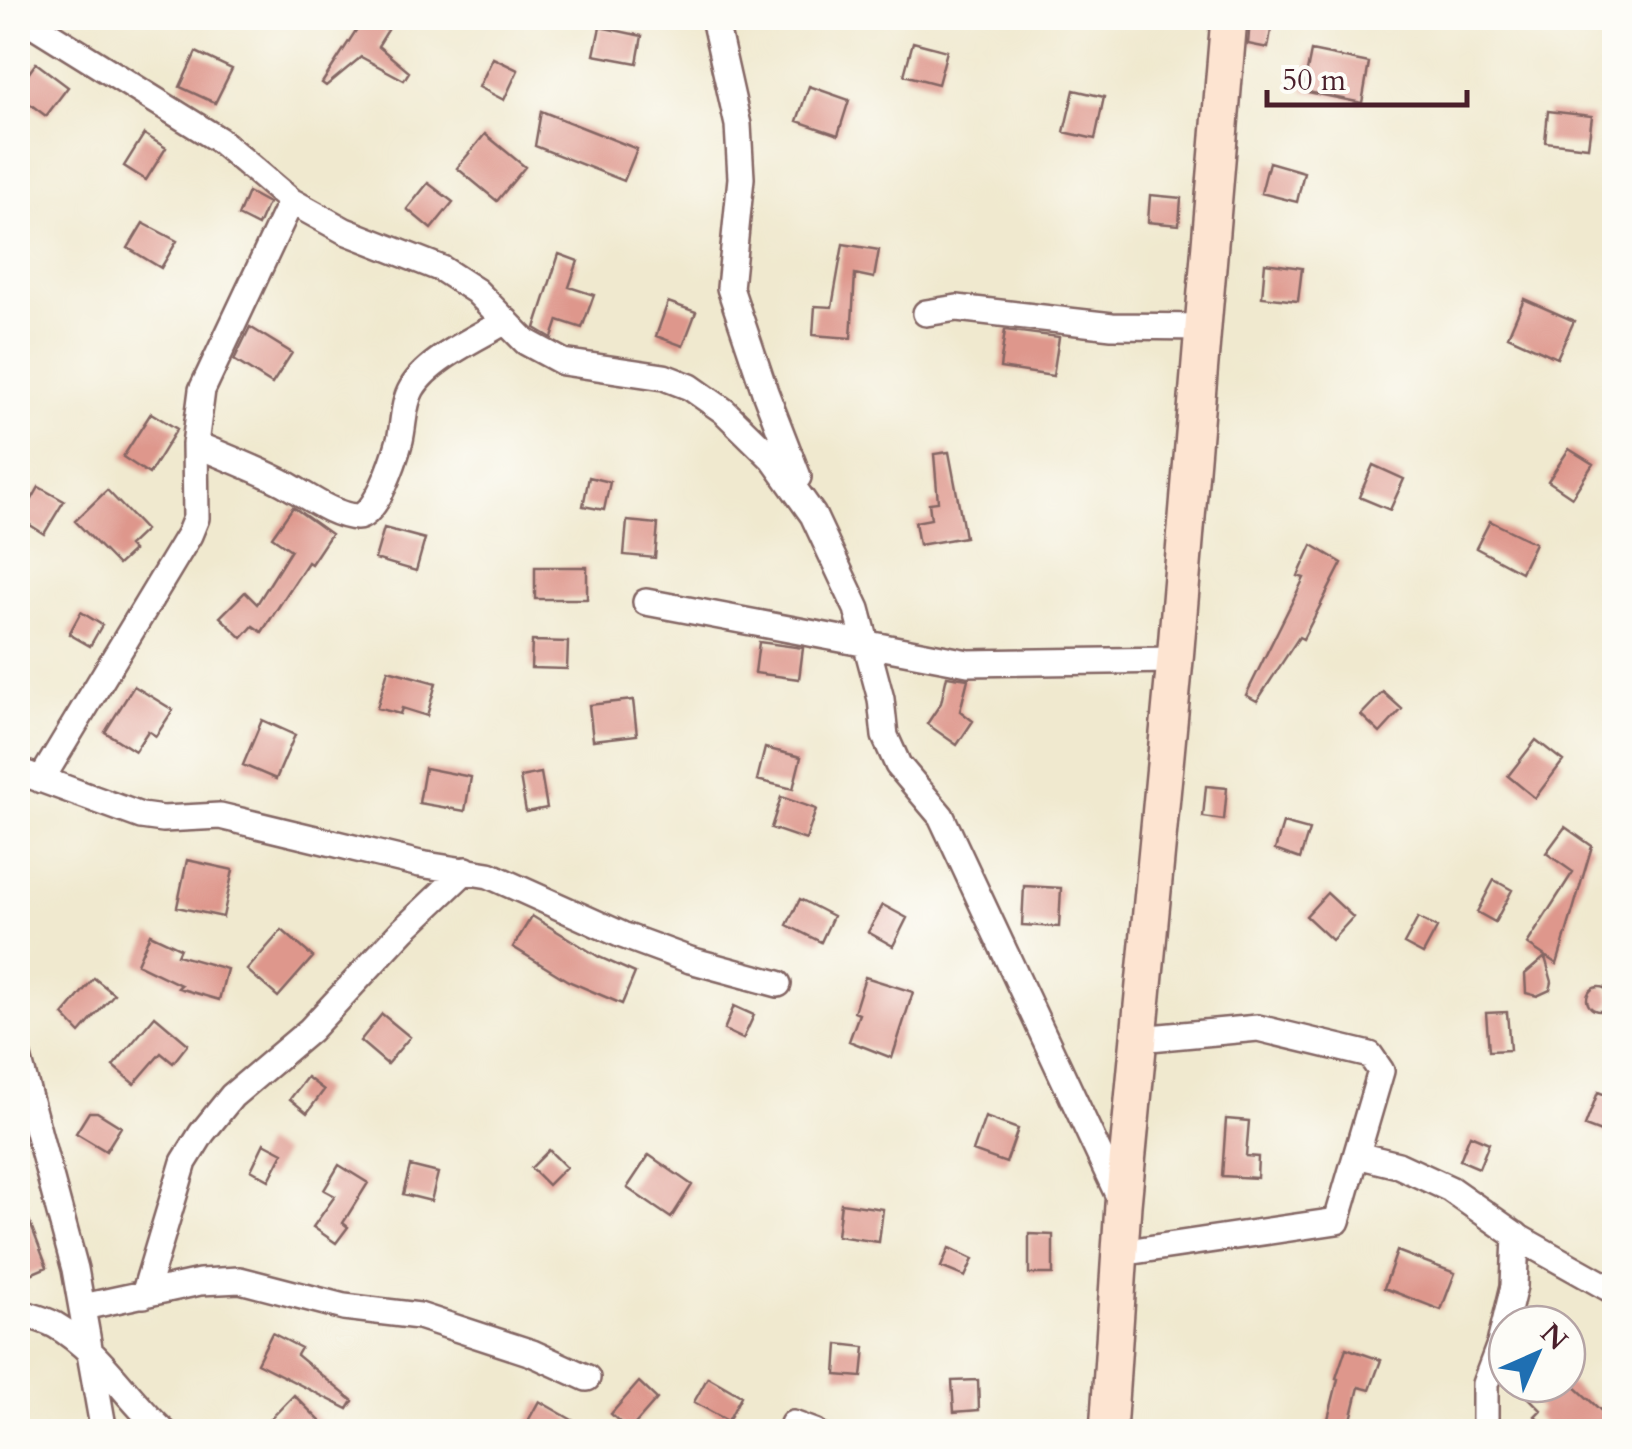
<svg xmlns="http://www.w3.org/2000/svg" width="1632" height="1449" font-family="Cardo,serif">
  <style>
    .building { fill: #de978c }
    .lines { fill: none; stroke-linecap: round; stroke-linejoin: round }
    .street-casing { stroke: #846664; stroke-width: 30 }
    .secondary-casing { stroke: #846664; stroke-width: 40 }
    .street { stroke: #fff; stroke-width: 25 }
    .secondary { stroke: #fde4d1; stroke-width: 35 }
  </style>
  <rect width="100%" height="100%" fill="#fdfcf7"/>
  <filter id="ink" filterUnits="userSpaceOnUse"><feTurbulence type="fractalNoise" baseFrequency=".01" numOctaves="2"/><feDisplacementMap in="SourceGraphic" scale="20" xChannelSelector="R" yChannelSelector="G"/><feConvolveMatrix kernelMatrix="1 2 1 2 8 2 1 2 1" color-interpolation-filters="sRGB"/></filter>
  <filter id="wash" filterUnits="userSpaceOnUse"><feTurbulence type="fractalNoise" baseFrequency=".0048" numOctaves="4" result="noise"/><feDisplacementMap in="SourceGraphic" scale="40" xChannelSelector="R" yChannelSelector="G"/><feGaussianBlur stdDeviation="2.25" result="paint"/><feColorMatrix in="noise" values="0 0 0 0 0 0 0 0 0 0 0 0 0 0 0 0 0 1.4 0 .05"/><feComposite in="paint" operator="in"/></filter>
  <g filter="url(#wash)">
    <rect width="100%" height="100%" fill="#f0e9cf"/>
    <g id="blocks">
      <path class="building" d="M364,18L388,30L378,46L409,72L404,80L361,57L326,86L322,83Z
        M1250,20L1272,24L1268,48L1248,44Z
        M600,27L642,36L637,63L594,55Z
        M913,42L947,51L938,84L904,75Z
        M1311,51L1369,63L1362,103L1303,91Z
        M196,52L232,69L215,103L180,87Z
        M493,58L518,70L504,100L479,87Z
        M36,63L68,87L46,116L18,95V88Z
        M809,86L849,100L838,135L797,121Z
        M1074,90L1104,97L1095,139L1064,132Z
        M541,111L637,149L624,181L535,146Z
        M1548,111L1592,116L1588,147L1545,142Z
        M144,134L166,148L146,180L124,166Z
        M485,134L525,167L497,201L457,168Z
        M1269,162L1304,172L1297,202L1261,193Z
        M428,183L453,202L431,229L407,209Z
        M248,192L268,203L258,226L238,216Z
        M1150,195L1181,198L1179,225L1148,222Z
        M143,223L177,241L161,268L128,248Z
        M843,244L879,250L874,278L855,274L851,338L813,335L815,306L832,307Z
        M559,254L578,261L569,287L594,295L582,328L558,320L552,338L535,328Z
        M1265,263L1302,268L1298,301L1262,297Z
        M1524,299L1574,321L1557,358L1508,336Z
        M668,302L696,312L683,346L656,336Z
        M250,327L292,353L272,384L234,360Z
        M1005,330L1059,337L1053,376L1000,368Z
        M151,413L177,429L149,474L123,457Z
        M1569,449L1593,464L1572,497L1548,481Z
        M949,452L965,537L919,545L915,522L931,519L929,503L938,502L934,454Z
        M1373,465L1404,479L1390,510L1359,497Z
        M589,477L610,482L604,510L583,506Z
        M39,487L64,501L44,534L21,519Z
        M107,490L145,530L128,546L133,551L118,565L75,521Z
        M293,507L331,534L311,564L308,562L262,632L253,626L242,638L220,617L245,592L257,604L291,550L272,537Z
        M627,521L658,524L655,558L624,555Z
        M1490,521L1535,543L1521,572L1476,548Z
        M384,528L425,539L416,571L375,559Z
        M1312,545L1342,563L1303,639L1299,637L1257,701L1246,695L1304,578L1298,576Z
        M535,567H587V599H535Z
        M81,612L102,625L90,646L69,634Z
        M532,641L568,642L567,669L531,668Z
        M759,642L803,648L799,679L755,673Z
        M388,670L436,683L427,716L402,708L400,714L377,708Z
        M947,676L968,679L960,711L973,721L957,745L927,724L941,703Z
        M134,686L173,710L156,736L148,731L135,751L105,732Z
        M1383,692L1402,709L1380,733L1361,715Z
        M633,700L637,735L593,740L589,705Z
        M262,720L295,735L276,779L243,765Z
        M1536,740L1563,761L1535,798L1508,776Z
        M765,748L801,757L793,789L757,780Z
        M425,768L471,777L465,811L419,803Z
        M541,773L547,808L526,812L520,777Z
        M1206,786L1227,788L1224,820L1203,817Z
        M781,797L816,809L806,840L771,828Z
        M1283,823L1309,830L1300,859L1275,850Z
        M1565,827L1592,846L1557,964L1527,944L1573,872L1546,853Z
        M187,860L233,870L223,917L177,907Z
        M1494,880L1512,890L1495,922L1477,912Z
        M1024,886L1061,888L1059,927L1022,925Z
        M1327,893L1353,917L1332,940L1306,916Z
        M800,899L833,916L821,942L787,925Z
        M883,905L907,918L893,946L868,932Z
        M532,916L599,957L635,973L622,1004L568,981L513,947Z
        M1418,918L1437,928L1423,954L1404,944Z
        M282,930L313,957L278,997L247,970Z
        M150,934L180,948L177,955L227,969L219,1000L178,988L181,985L137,964Z
        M1545,957L1552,982L1550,990L1537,996L1526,993L1525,974Z
        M865,977L913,992L892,1058L849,1041L859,1014L854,1012Z
        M94,978L114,994L80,1033L63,1015Z
        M1587 999a12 12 0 1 1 24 0a12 12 0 1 1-24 0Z
        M734,1006L754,1015L743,1039L724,1030Z
        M1507,1012L1510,1050L1489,1051L1486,1013Z
        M382,1014L410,1037L387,1064L360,1041Z
        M155,1016L188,1044L173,1063L161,1053L134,1084L113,1066Z
        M307,1077L324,1090L307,1113L290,1099Z
        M1598,1092L1614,1098V1137L1585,1126Z
        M89,1112H97L121,1127L106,1151L76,1133Z
        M985,1117L1018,1129L1006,1163L973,1151Z
        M1226,1119L1249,1121L1246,1156L1258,1157L1257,1178L1222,1176Z
        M1470,1135L1489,1143L1479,1168L1460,1160Z
        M264,1143L283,1153L269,1180L251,1170Z
        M549,1150L566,1167L548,1185L531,1168Z
        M649,1155L692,1185L671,1218L627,1188Z
        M339,1165L368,1183L343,1223L348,1227L336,1243L313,1227L335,1196L324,1190Z
        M410,1166L438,1173L431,1201L403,1194Z
        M19,1194L47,1267L26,1276L22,1267L18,1269Z
        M841,1203L883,1209L879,1242L837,1236Z
        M1029,1234L1053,1235V1274H1029Z
        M949,1248L973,1259L965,1277L941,1267Z
        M1397,1251L1455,1273L1441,1310L1384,1288Z
        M272,1333L301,1348L297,1355L353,1401L348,1409L257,1363Z
        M838,1344L865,1347L862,1377L836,1375Z
        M1346,1348L1381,1360L1370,1390L1359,1387L1348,1432H1343L1326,1427L1338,1379L1336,1378Z
        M708,1377L741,1396L728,1421L694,1402Z
        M978,1380L979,1410L954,1412L952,1381Z
        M639,1382L657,1399L629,1431L611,1414Z
        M1515,1384H1572L1608,1417L1595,1432H1552L1535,1416L1541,1410Z
        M294,1395L331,1432H258Z
        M539,1401L593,1432H522Z"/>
    </g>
  </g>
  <g filter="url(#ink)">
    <use href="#blocks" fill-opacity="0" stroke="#846664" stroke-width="2.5"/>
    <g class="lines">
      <g class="street-casing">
        <path id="street" d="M23,18L219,140L291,201L345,231L442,269L476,291L526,342L563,362L664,377L690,387L724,411L773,459L813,515L857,609L881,699L885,736L898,765L941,816L1122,1203
          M714,18L738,125L741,178L730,288L765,392L798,477
          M926,313L957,308L1112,326L1204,327
          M195,444C223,456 252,467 280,481C302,492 332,516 357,517C376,517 395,458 400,440C404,423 403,403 412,388C428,360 478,337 506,321
          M646,602L968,663L1175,660
          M18,771L141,816L163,819L220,816L420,864L489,875L622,935L690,960L778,984
          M41,780L189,535L196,518L195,444L202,390L291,201
          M18,1057L75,1269L104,1432
          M1357,1155L1398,1165L1450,1189L1521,1239L1614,1291
          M1120,1253L1337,1221L1381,1071L1370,1055L1258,1028L1139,1039
          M144,1295L184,1162L202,1133L232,1096L310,1030L403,930L466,870
          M83,1307L200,1282L240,1280L344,1307L419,1316L532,1353L587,1378
          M18,1312C30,1316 44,1319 55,1325C100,1351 126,1398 164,1432
          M793,1424L815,1432
          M1485,1432V1384L1500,1344L1514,1286L1516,1235"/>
      </g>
      <g class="secondary-casing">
        <path id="secondary" d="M1108,1432L1123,1205L1175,660L1229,18"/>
      </g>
      <use href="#street" class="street"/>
      <use href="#secondary" class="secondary"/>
    </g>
  </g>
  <rect width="1632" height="1449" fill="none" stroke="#fdfcf7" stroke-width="60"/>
  <g transform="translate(1537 1354) rotate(45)"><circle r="48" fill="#fdfcf7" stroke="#b5a4a5" stroke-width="2.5"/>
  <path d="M0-8L18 38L0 25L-18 38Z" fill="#1f6fb2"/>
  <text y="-15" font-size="28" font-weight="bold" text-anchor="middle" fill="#4a1f2b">N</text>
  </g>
  <path d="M1267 90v15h200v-15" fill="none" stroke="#4a1f2b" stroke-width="5"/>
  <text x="1282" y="90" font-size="30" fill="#4a1f2b" stroke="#fdfcf7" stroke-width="8" paint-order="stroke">50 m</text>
</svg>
